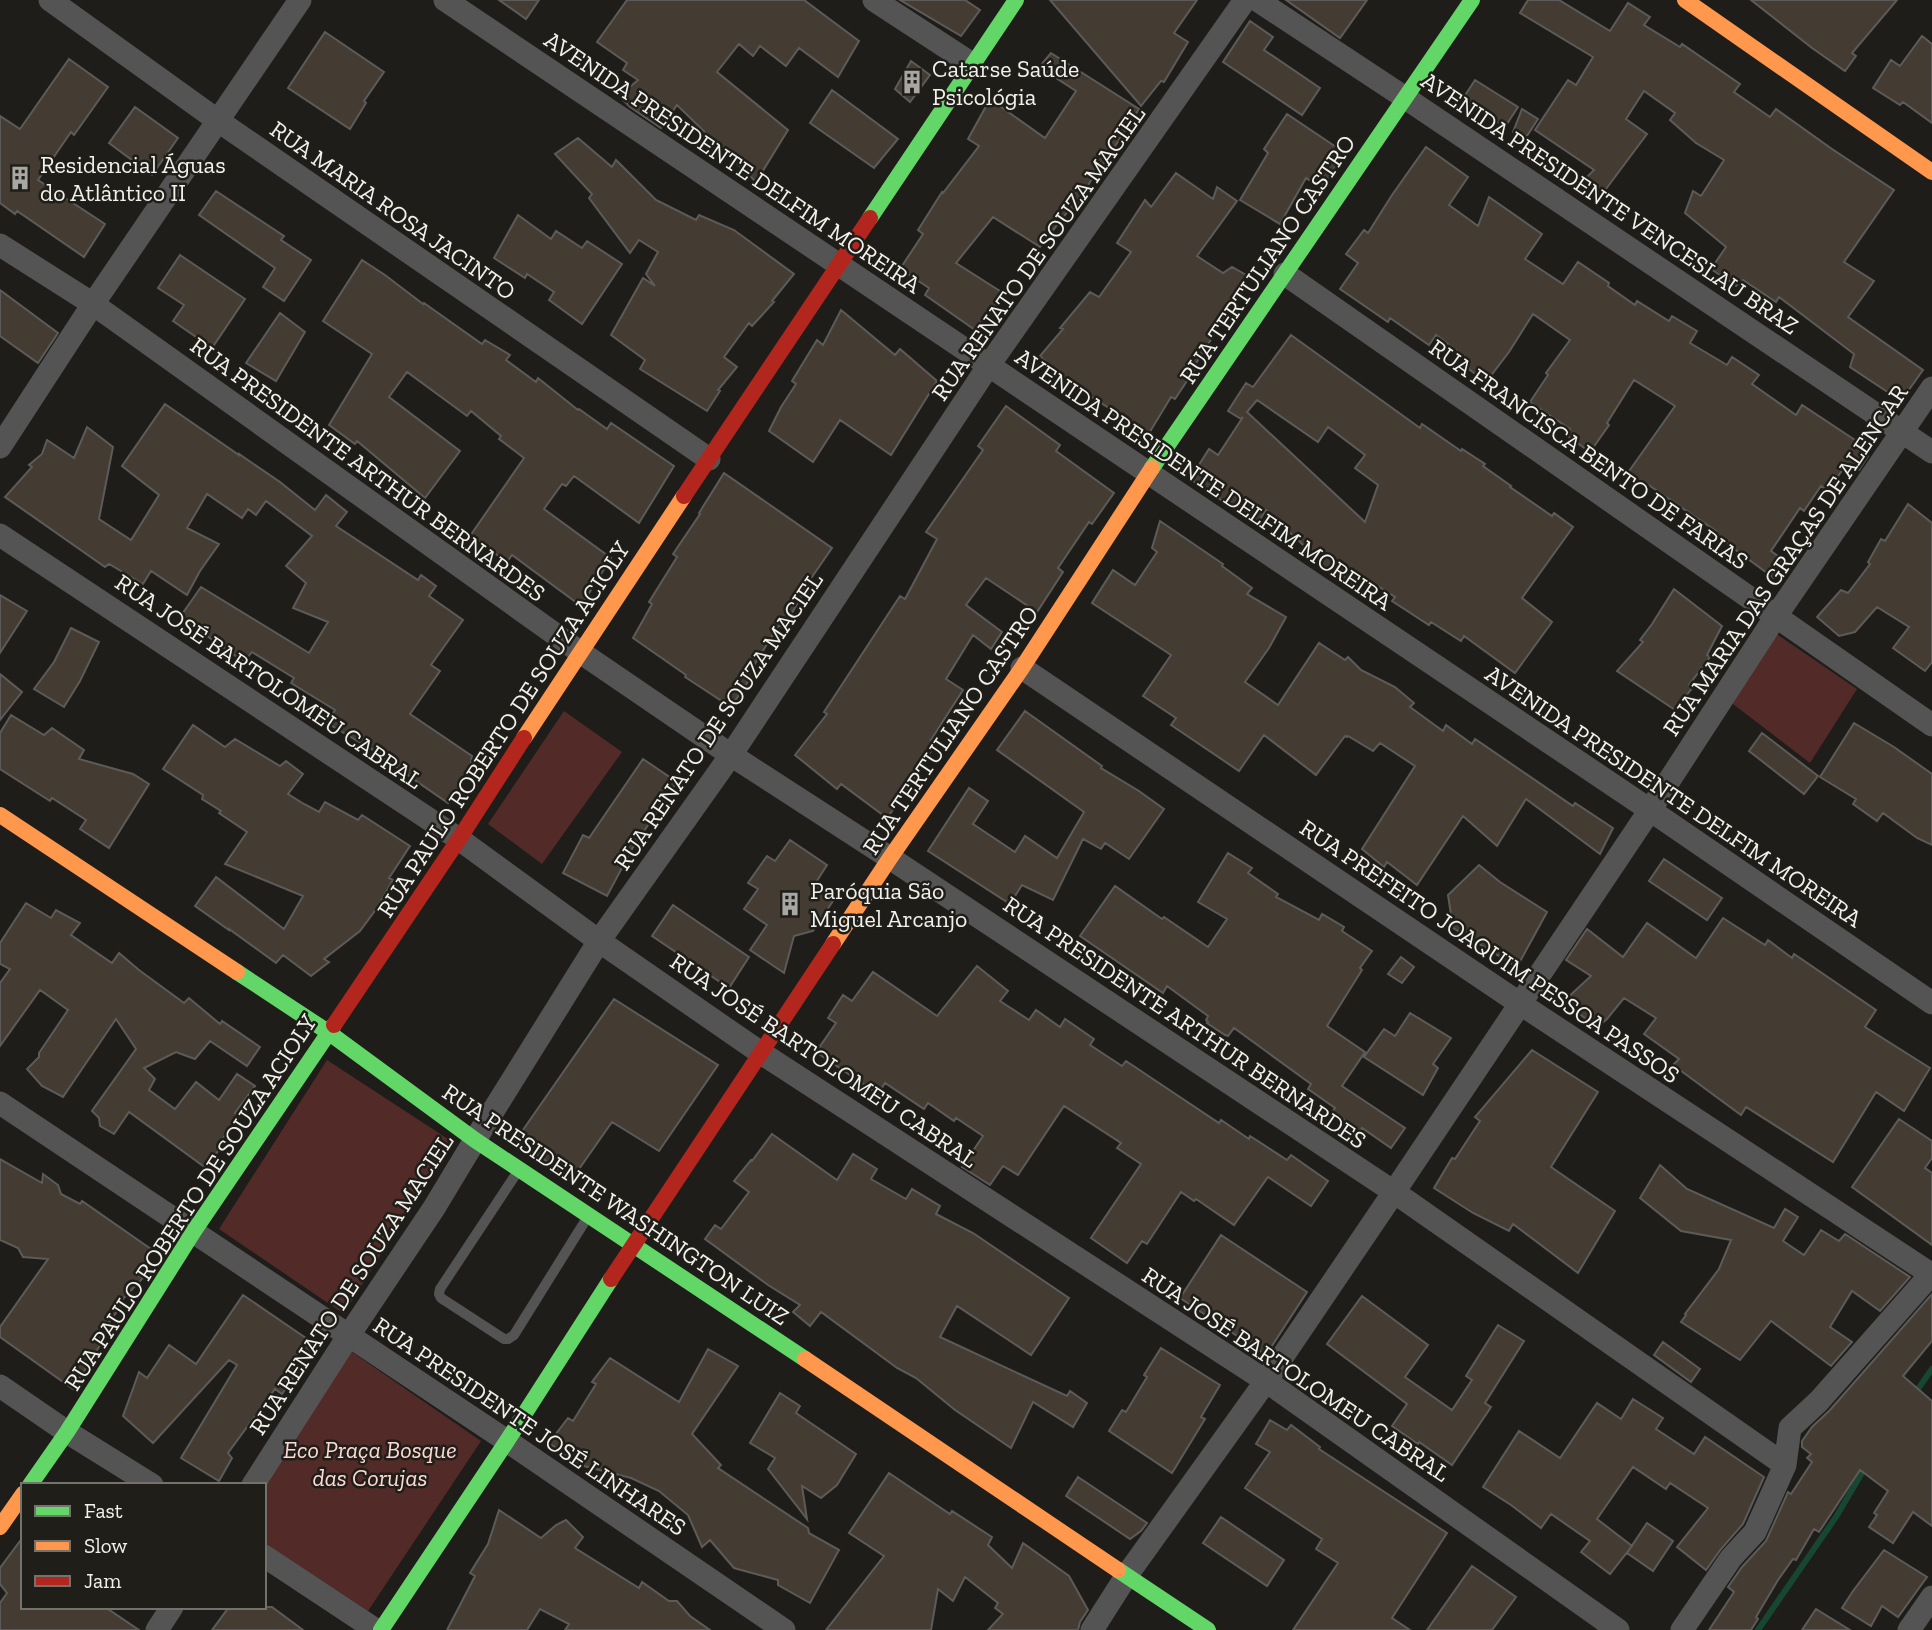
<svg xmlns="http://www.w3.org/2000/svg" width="1932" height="1630" font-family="'Zilla Slab',serif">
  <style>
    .green { fill: #522b28 }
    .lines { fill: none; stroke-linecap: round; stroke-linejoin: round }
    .stream { stroke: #174632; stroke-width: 6 }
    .building { fill: #443c32; stroke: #5d5b59; stroke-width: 2; fill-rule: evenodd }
    .lane { stroke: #545454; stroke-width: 10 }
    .street { stroke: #545454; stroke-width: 23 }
    .fast { stroke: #63d668; stroke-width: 16 }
    .slow { stroke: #ff974d; stroke-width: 16 }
    .jam { stroke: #b3261e; stroke-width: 16 }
    .labels { text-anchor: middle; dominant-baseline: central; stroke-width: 5; stroke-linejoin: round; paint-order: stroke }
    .poi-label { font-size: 24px; fill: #f2f1ed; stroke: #1f1e18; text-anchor: start }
    .street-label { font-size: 24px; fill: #f2f1ed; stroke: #1f1e18 }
    .park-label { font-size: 24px; font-style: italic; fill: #ffd7d3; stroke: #1f1e18 }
  </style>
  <rect width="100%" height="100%" fill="#1e1d19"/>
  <path class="green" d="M1775,633L1857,689L1810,763L1729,701Z
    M564,711L622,752L542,864L488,824Z
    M327,1060L451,1141L344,1314L219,1229Z
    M349,1350L481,1441L368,1611L264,1543V1485Z"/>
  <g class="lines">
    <path class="stream" d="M1913,1396L1932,1369
      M1758,1630L1836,1517L1866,1466"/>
  </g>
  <path class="building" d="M499,0H539L526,19Z
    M627,0H804L859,41L838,77L799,48L786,66L760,46L753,56L739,44L717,72L788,130L756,182L677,105L661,128L630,107L619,96L638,80L623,70L627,63L597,42Z
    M900,0H965L980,10L961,36Z
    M1050,0H1197L1174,33L1188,42L1164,82L1161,81L1141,106Z
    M1286,0H1367L1340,38Z
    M1528,0H1559L1610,31L1628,3L1650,17L1644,25L1680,47L1682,44L1740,84L1734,92L1770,117L1776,109L1832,149L1894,190L1844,262L1874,281L1848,317L1923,370L1901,401L1850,367L1854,354L1779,297L1776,302L1743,280L1736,286L1711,269L1726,247L1685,213L1693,191L1701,196L1724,160L1696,143L1670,120L1675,113L1644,91L1626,119L1647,134L1603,193L1584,180L1594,170L1535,130L1568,80L1576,85L1593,57L1520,13Z
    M1751,0H1897L1852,53L1856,56L1845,71L1812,48Z
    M1250,21L1273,37L1264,50L1320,88L1302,115L1223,62Z
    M325,32L384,72L364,101L366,103L350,129L288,88Z
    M1922,36L1932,44V123L1903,102L1900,105L1873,88L1891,60L1900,66Z
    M1051,53L1139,109L1099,171L1097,170L1072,213L1069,210L1040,247L993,217L956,263L1003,293L978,332L925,295L929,288L900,269L923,234L918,230L942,192L943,193L979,146L968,139L990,99L1045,138L1076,91L1039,67Z
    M69,59L108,87L74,135L71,132L38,180L105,224L84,257L17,211L15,214L0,203V116L20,129Z
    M911,61L930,75L910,102L895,89Z
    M1475,80L1518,107L1505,127L1462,100Z
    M832,90L898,139L874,168L810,123Z
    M135,107L178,138L152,175L109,143Z
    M1522,109L1538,119L1525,139L1513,132Z
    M1287,114L1345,153L1321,188L1306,178L1280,224L1240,200L1268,153L1264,149Z
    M578,138L612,167L616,160L656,200L696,220L699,215L734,230L794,274L772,301L774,302L752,326L749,323L724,357L737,367L718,390L720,391L707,411L640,369L645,360L611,335L643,278L655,286L646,274L658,252L639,240L630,253L589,198L592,194L555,154Z
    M1426,147L1468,177L1449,205L1478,226L1489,197L1542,234L1525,259L1563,284L1578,262L1609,283L1608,286L1635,305L1637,301L1669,321L1672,316L1697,331L1690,343L1727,365L1732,357L1759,375L1752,384L1796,415L1802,405L1858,442L1855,447L1868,456L1859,470L1847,463L1828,491L1821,486L1804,511L1800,508L1771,551L1786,562L1774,578L1714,534L1716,531L1647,484L1645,488L1627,474L1675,406L1634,380L1607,423L1609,425L1590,452L1566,435L1570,429L1530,402L1548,375L1546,373L1570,340L1533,314L1509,352L1486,382L1466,367L1470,361L1436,335L1429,345L1390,318L1388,322L1340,289L1358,263L1346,254L1364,230L1368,233L1392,195Z
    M1176,173L1213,199L1217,187L1237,201L1197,256L1223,273L1232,267L1248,276L1223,315L1225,317L1195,365L1197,366L1175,399L1171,397L1148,435L1110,412L1112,410L1063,379L1040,356L1063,329L1060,328L1090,292L1099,297L1131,252L1117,243L1145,200L1151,207Z
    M216,191L284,236L281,240L311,260L284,301L263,287L275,268L199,215Z
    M518,215L551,239L556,231L582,248L587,241L622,264L582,324L549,300L554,292L527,274L525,278L494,258Z
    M180,255L245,299L212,348L173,321L184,305L158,288Z
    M362,260L385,275L423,304L424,303L482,344L485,340L510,355L506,360L536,382L538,378L578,410L579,409L607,429L611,423L674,466L639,523L574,476L566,486L562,484L544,509L611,558L581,606L512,555L507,562L470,536L524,458L499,439L501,436L471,411L467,416L407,372L389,397L460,451L425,498L357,441L355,444L329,425L372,354L323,321Z
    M0,290L58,333L38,363L0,336Z
    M841,310L895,355L900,349L937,381L891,455L840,420L813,462L769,431L781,407L796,384L792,381L817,340L823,345Z
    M280,313L305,332L276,381L246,363Z
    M1291,335L1420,428L1422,424L1461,451L1462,449L1485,464L1483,466L1511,486L1510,487L1552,516L1554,513L1573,527L1522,598L1552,622L1515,673L1464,636L1461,641L1431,622L1429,625L1392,601L1395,597L1359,574L1351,585L1313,560L1316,557L1266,510L1257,524L1190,479L1209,449L1218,455L1243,417L1241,419L1228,411L1246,383L1253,387ZM1257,400L1318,442L1328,427L1365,455L1355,468L1378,485L1365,522L1247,412Z
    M165,404L239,455V454L280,482L315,510L326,495L347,512L336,526L418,580L421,575L436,586L429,596L463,620L431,665L440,671L410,714L472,756L469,774L448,803L380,756L381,755L327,723L335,710L291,683L294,678L252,652L244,662L180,617L201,587L309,653L328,622L293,608L306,583L286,566L312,536L266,501L256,515L248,509L242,518L207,494L187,528L219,544L200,571L187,595L151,571L143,584L109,564L105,567L5,497L32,467L29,465L42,454L47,440L74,458L87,427L113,447L99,519L131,540L159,495L122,466Z
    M1006,406L1060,445L1056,451L1114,493L1092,524L1089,522L1058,568L1063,572L1037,612L986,578L966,605L1002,632L991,649L973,635L946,679L963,690L931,740L936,743L903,796L887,818L841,784L837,789L795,755L827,714L824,712L900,596L905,599L937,539L926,532L983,450L978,446Z
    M724,473L832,548L803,590L805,591L783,628L779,625L748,675L751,677L731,707L685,677L686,675L633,638L652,604L649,602L677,557L673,554L700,514L699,513Z
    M1908,504L1932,523V662L1925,671L1893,648L1909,627L1877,607L1855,632L1839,636L1817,617L1841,590L1848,593L1870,564L1868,562L1881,539L1885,541Z
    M1160,521L1223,564L1222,566L1252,588L1247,594L1286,617L1269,648L1245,682L1278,705L1319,643L1345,660L1348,657L1361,670L1395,687L1414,703L1410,707L1443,731L1446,725L1472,744L1475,739L1573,806L1575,803L1613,828L1600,854L1526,799L1497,846L1463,816L1417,885L1387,862L1384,867L1362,849L1415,766L1380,743L1373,751L1348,736L1347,737L1345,736L1316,775L1264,735L1239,771L1171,725L1176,718L1143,696L1171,655L1092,603L1113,570L1135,585L1157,552L1152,548Z
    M1674,589L1722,626L1707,655L1710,657L1689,685L1693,687L1675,710L1617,671L1643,642L1640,640L1652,624Z
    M0,595L27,611L0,653Z
    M71,628L99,642L80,681L64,707L34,689L54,662Z
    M0,674L22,692L0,720Z
    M1025,711L1102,766L1101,768L1139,791L1164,809L1129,859L1105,843L1101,849L1083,839L1053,900L1022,885L1010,904L928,851L969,788L988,801L973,824L1015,852L1025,836L1057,858L1084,812L997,750Z
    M11,715L44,735L52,728L84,750L79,759L133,774L149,784L109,848L80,829L86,820L52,798L50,801L0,769V733Z
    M1854,723L1894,747L1932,774V845L1917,838L1883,813L1877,821L1853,804L1856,799L1820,777Z
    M193,725L225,747L235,739L280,766L286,761L303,774L288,794L304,804L319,812L325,802L358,820L362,815L410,846L389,878L393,880L377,908L360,931L324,959L329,962L311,976L283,955L276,963L229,929V930L195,906L216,877L284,929L303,896L225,864L247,832L219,813L221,811L202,799L203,795L163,769Z
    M1762,733L1818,776L1804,794L1749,751Z
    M643,759L677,782L632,849L607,896L563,873L583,835L589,838Z
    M790,840L827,865L815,884L835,898L813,931L794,936L784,973L750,950L767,925L744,909L758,889L748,883L767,856L775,861Z
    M1228,853L1252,868L1248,873L1278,894L1276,897L1319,920L1322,914L1344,927L1342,931L1372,951L1360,968L1362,970L1327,1026L1365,1052L1342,1086L1405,1128L1391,1148L1362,1128L1360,1131L1332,1112L1335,1108L1308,1089L1311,1084L1234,1028L1228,1036L1225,1035L1207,1023L1208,1022L1206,1020L1208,1016L1167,986L1163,993L1080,936L1115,886L1162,919L1164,917L1208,947L1227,919L1198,902Z
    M1664,859L1722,898L1707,920L1649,881Z
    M1479,865L1500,882L1547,912L1517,967L1453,928L1448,895Z
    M26,903L51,918L56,910L80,923L71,935L112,963L119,953L139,970L184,1003L189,998L220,1024L222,1021L260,1047L247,1066L210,1041L195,1059L176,1052L144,1068L155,1079L149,1090L175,1109L196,1082L219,1100L237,1074L255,1086L235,1113L240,1116L220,1142L223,1144L206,1168L129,1112L114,1134L100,1126L99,1118L92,1111L136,1049L116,1019L63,1097L42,1086L27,1069L39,1057V1053L68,1010L40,990L0,1046V983L10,969L0,964V943Z
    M673,905L749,957L729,988L652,936Z
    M1723,918L1765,945L1768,940L1792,958L1794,954L1876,1010L1865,1027L1930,1068L1904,1111L1876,1092L1833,1162L1746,1107L1741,1115L1673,1065L1679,1059L1644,1034L1656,1018L1624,998L1607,1019L1597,1027L1563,1002L1591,976L1566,960L1587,929L1623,957L1647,923L1696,958Z
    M1401,957L1414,967L1402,983L1388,974Z
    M977,966L1008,991L1000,1001L1029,1020L1036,1010L1060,1027L1065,1019L1094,1039L1090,1045L1122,1066L1126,1061L1219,1123L1221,1120L1249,1139L1250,1136L1287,1160L1291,1155L1328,1181L1311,1206L1268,1177L1234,1225L1196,1199L1194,1201L1181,1192L1147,1244L1142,1241L1127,1263L1091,1238L1141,1164L1117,1148L1121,1143L1064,1106L1018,1175L1003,1166L990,1185L962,1167L983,1136L956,1118L954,1121L928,1103L924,1109L885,1083L878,1094L816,1052L836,1023L828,1018L843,995L852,1001L873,972L937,1016Z
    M614,999L718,1065L659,1151L612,1122L572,1179L516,1140Z
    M1410,1013L1451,1038L1433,1064L1438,1068L1423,1095L1364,1057L1384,1029L1395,1036Z
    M1532,1050L1598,1092L1551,1167L1615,1211L1578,1273L1513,1224L1509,1231L1473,1213L1434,1188L1452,1158L1455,1159L1480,1121L1475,1117Z
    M1899,1119L1932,1141V1158L1925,1168L1932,1173V1245L1852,1187Z
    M772,1134L837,1180L853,1154L877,1169L871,1179L906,1199L912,1189L940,1206L936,1214L973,1233L1069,1298L1031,1355L957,1306L940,1337L1067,1396L1070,1391L1087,1403L1073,1427L1033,1402L1011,1448L955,1410L916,1378L897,1368L821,1312L810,1326L793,1312L800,1305L768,1285L705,1239L715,1225L721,1229L749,1192L734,1181L751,1160L752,1161Z
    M0,1159L42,1183L43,1174L58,1185L61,1194L80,1204L82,1201L151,1249L138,1275L143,1278L118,1304L121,1306L108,1324L112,1326L73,1389L0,1337V1327L48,1259L23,1257L18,1248L0,1240Z
    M1660,1165L1687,1189L1774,1228L1785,1209L1798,1217L1783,1241L1804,1255L1821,1230L1839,1241L1845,1234L1910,1277L1880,1311L1852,1291L1830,1327L1852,1342L1831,1366L1771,1321L1740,1360L1681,1322L1686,1315L1685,1314L1719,1269L1731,1240L1681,1231L1640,1198Z
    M1221,1235L1307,1292L1266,1355L1180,1298Z
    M1932,1294V1341L1903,1376L1932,1401V1526L1913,1512L1893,1543L1869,1527L1877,1515L1874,1513L1888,1491L1860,1470L1819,1532L1814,1529L1796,1560L1793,1559L1778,1580L1756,1617L1758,1619L1751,1630H1709L1734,1592L1728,1587L1742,1567L1766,1541L1788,1492L1791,1494L1812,1462L1807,1458L1811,1454L1802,1447V1441L1812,1427L1830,1410Z
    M243,1295L316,1345L282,1394L275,1389L228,1453L232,1458L219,1481L181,1458L237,1365L229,1360L153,1443L123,1416L139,1372L147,1378L169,1345L196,1364Z
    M1362,1296L1428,1345L1405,1377L1452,1410L1472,1380L1466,1376L1498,1325L1524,1341L1485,1403L1491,1407L1452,1465L1419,1442L1418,1444L1392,1426L1407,1404L1327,1344Z
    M1663,1342L1700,1369L1691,1382L1654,1355Z
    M1161,1348L1220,1385L1201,1417L1205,1419L1172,1473L1109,1431L1122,1410L1126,1412L1147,1377L1144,1375Z
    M708,1349L738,1366L692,1434L721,1465L718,1468L808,1528L809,1533L839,1550L810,1603L778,1585V1580L734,1568L710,1540L702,1547L688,1515L659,1491L631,1478L580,1465L549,1443L568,1418L573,1421L596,1384L592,1382L610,1358L679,1402Z
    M780,1393L800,1406L796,1413L856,1454L837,1485L821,1498L802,1486L807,1519L768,1469L775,1458L750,1443Z
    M1633,1399L1663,1418L1656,1429L1694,1454L1705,1437L1764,1477L1743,1524L1721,1549L1706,1570L1677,1547L1708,1508L1670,1483L1666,1489L1633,1467L1597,1519L1632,1546L1610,1574L1581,1552L1590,1541L1551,1514L1541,1528L1511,1505L1483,1487L1519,1431L1560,1458L1597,1403L1621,1419Z
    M1270,1420L1287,1430L1291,1425L1320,1447L1319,1449L1447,1533L1392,1618L1410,1630H1293L1338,1563L1316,1549L1322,1539L1245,1488L1270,1452L1256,1444Z
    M889,1473L950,1514L952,1511L992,1537L988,1545L1012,1568L1023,1543L1069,1576L1088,1610L1080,1622L1078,1630H988L1003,1614L995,1608L998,1603L965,1577L953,1601L938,1589L931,1630H826L884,1556L849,1533Z
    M1078,1477L1147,1523L1141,1531L1130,1539L1066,1496Z
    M499,1510L541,1538L556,1525L566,1520L583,1537L575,1548L639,1588L642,1582L669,1601H677L690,1616L710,1630H565L569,1624L540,1609L527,1630H447L475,1576L470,1573L488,1544Z
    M1221,1517L1284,1560L1267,1586L1203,1543Z
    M1647,1523L1673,1541L1653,1571L1627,1553Z
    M23,1537V1607H105L139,1630H0V1603L7,1593L0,1584V1568Z
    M1884,1550L1927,1577L1898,1617L1882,1606L1871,1626L1842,1608L1853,1591Z
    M1472,1566L1516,1597L1492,1630H1427Z
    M229,1607H272L303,1630H212Z
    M1816,1609L1850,1630H1802Z"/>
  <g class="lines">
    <path class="lane" d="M518,1171L440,1289L439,1294L441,1298L504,1339H508L514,1335L587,1218"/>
    <path class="street" d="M50,0L217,120L709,459
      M445,0L1650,810L1932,1003
      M874,0L972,64
      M1257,0L1404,97L1932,452
      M0,245L93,304L580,652L731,755L890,858L1394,1192L1785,1465
      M1285,274L1932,725
      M0,447L93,304L300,0
      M0,535L459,839L599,941L761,1053L1266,1381L1618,1630
      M1022,668L1519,1003L1931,1274
      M0,1103L507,1441L784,1630
      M0,1386L67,1432L152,1485
      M253,1485L349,1335L434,1208L475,1140L599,941L731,755L989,365L1245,0
      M264,1556L376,1630
      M157,1630L172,1607
      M1092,1630L1127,1575L1266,1381L1394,1192L1650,810L1776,616L1932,388
      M1682,1630L1731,1558L1755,1532L1785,1465L1790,1428L1819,1401L1932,1273
      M1909,1630L1932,1597"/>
    <path class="fast" d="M870,218L1016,0
      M1152,468L1472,0
      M237,972L328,1032L475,1140L805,1359
      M30,1485L67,1432L194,1231L334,1025
      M1118,1570L1208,1630
      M381,1630L507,1441L611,1279"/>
    <path class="slow" d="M1685,0L1932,172
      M524,738L684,496
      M0,815L237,972
      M833,944L890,858L1022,668L1152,468
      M805,1359L1118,1570
      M0,1527L23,1494"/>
    <path class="jam" d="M684,496L870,218
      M334,1025L459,839L524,738
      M611,1279L833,944"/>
  </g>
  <defs>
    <g id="building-bare" transform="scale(1.89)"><path d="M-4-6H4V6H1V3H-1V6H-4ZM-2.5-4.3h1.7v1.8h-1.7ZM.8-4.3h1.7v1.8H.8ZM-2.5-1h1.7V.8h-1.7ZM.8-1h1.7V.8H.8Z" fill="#a8a7a3" stroke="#1f1e18" stroke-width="2.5" paint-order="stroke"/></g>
  </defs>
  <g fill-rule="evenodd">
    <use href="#building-bare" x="912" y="82"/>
    <use href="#building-bare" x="20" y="178"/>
    <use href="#building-bare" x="790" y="904"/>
  </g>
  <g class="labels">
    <g class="poi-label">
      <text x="932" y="68">Catarse Saúde<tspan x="932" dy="28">Psicológia</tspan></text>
      <text x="40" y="164">Residencial Águas<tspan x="40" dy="28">do Atlântico II</tspan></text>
      <text x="810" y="890">Paróquia São<tspan x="810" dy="28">Miguel Arcanjo</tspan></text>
    </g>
    <g class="street-label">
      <text transform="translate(733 162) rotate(34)">AVENIDA PRESIDENTE DELFIM MOREIRA</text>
      <text transform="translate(1610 203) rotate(34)">AVENIDA PRESIDENTE VENCESLAU BRAZ</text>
      <text transform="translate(393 210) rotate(35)">RUA MARIA ROSA JACINTO</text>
      <text transform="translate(1038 253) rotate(-55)">RUA RENATO DE SOUZA MACIEL</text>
      <text transform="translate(1267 259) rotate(-56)">RUA TERTULIANO CASTRO</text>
      <text transform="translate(1589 454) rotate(35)">RUA FRANCISCA BENTO DE FARIAS</text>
      <text transform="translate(368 469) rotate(36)">RUA PRESIDENTE ARTHUR BERNARDES</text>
      <text transform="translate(1204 479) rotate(34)">AVENIDA PRESIDENTE DELFIM MOREIRA</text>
      <text transform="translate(1785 560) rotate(-56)">RUA MARIA DAS GRAÇAS DE ALENCAR</text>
      <text transform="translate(269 681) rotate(34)">RUA JOSÉ BARTOLOMEU CABRAL</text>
      <text transform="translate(718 721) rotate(-56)">RUA RENATO DE SOUZA MACIEL</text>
      <text transform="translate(503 729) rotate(-57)">RUA PAULO ROBERTO DE SOUZA ACIOLY</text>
      <text transform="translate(950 730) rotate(-56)">RUA TERTULIANO CASTRO</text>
      <text transform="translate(1674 796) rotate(34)">AVENIDA PRESIDENTE DELFIM MOREIRA</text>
      <text transform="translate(1490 951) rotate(34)">RUA PREFEITO JOAQUIM PESSOA PASSOS</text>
      <text transform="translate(1185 1022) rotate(34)">RUA PRESIDENTE ARTHUR BERNARDES</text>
      <text transform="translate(824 1060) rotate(34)">RUA JOSÉ BARTOLOMEU CABRAL</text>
      <text transform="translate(190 1202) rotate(-57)">RUA PAULO ROBERTO DE SOUZA ACIOLY</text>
      <text transform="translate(616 1204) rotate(34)">RUA PRESIDENTE WASHINGTON LUIZ</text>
      <text transform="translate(351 1284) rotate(-57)">RUA RENATO DE SOUZA MACIEL</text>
      <text transform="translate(1296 1374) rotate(34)">RUA JOSÉ BARTOLOMEU CABRAL</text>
      <text transform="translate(530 1426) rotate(34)">RUA PRESIDENTE JOSÉ LINHARES</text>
    </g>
    <g class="park-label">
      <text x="370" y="1449">Eco Praça Bosque<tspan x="370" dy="28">das Corujas</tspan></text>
    </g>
  </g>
  <rect x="21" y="1483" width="245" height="126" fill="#1f1e18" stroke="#73726d" stroke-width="2"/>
  <rect x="35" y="1506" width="35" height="10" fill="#63d668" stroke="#73726d" stroke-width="2"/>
  <text x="84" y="1518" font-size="21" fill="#f2f1ed">Fast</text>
  <rect x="35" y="1541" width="35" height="10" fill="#ff974d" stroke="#73726d" stroke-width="2"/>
  <text x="84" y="1553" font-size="21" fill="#f2f1ed">Slow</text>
  <rect x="35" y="1576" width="35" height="10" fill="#b3261e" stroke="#73726d" stroke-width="2"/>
  <text x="84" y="1588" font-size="21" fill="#f2f1ed">Jam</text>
</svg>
